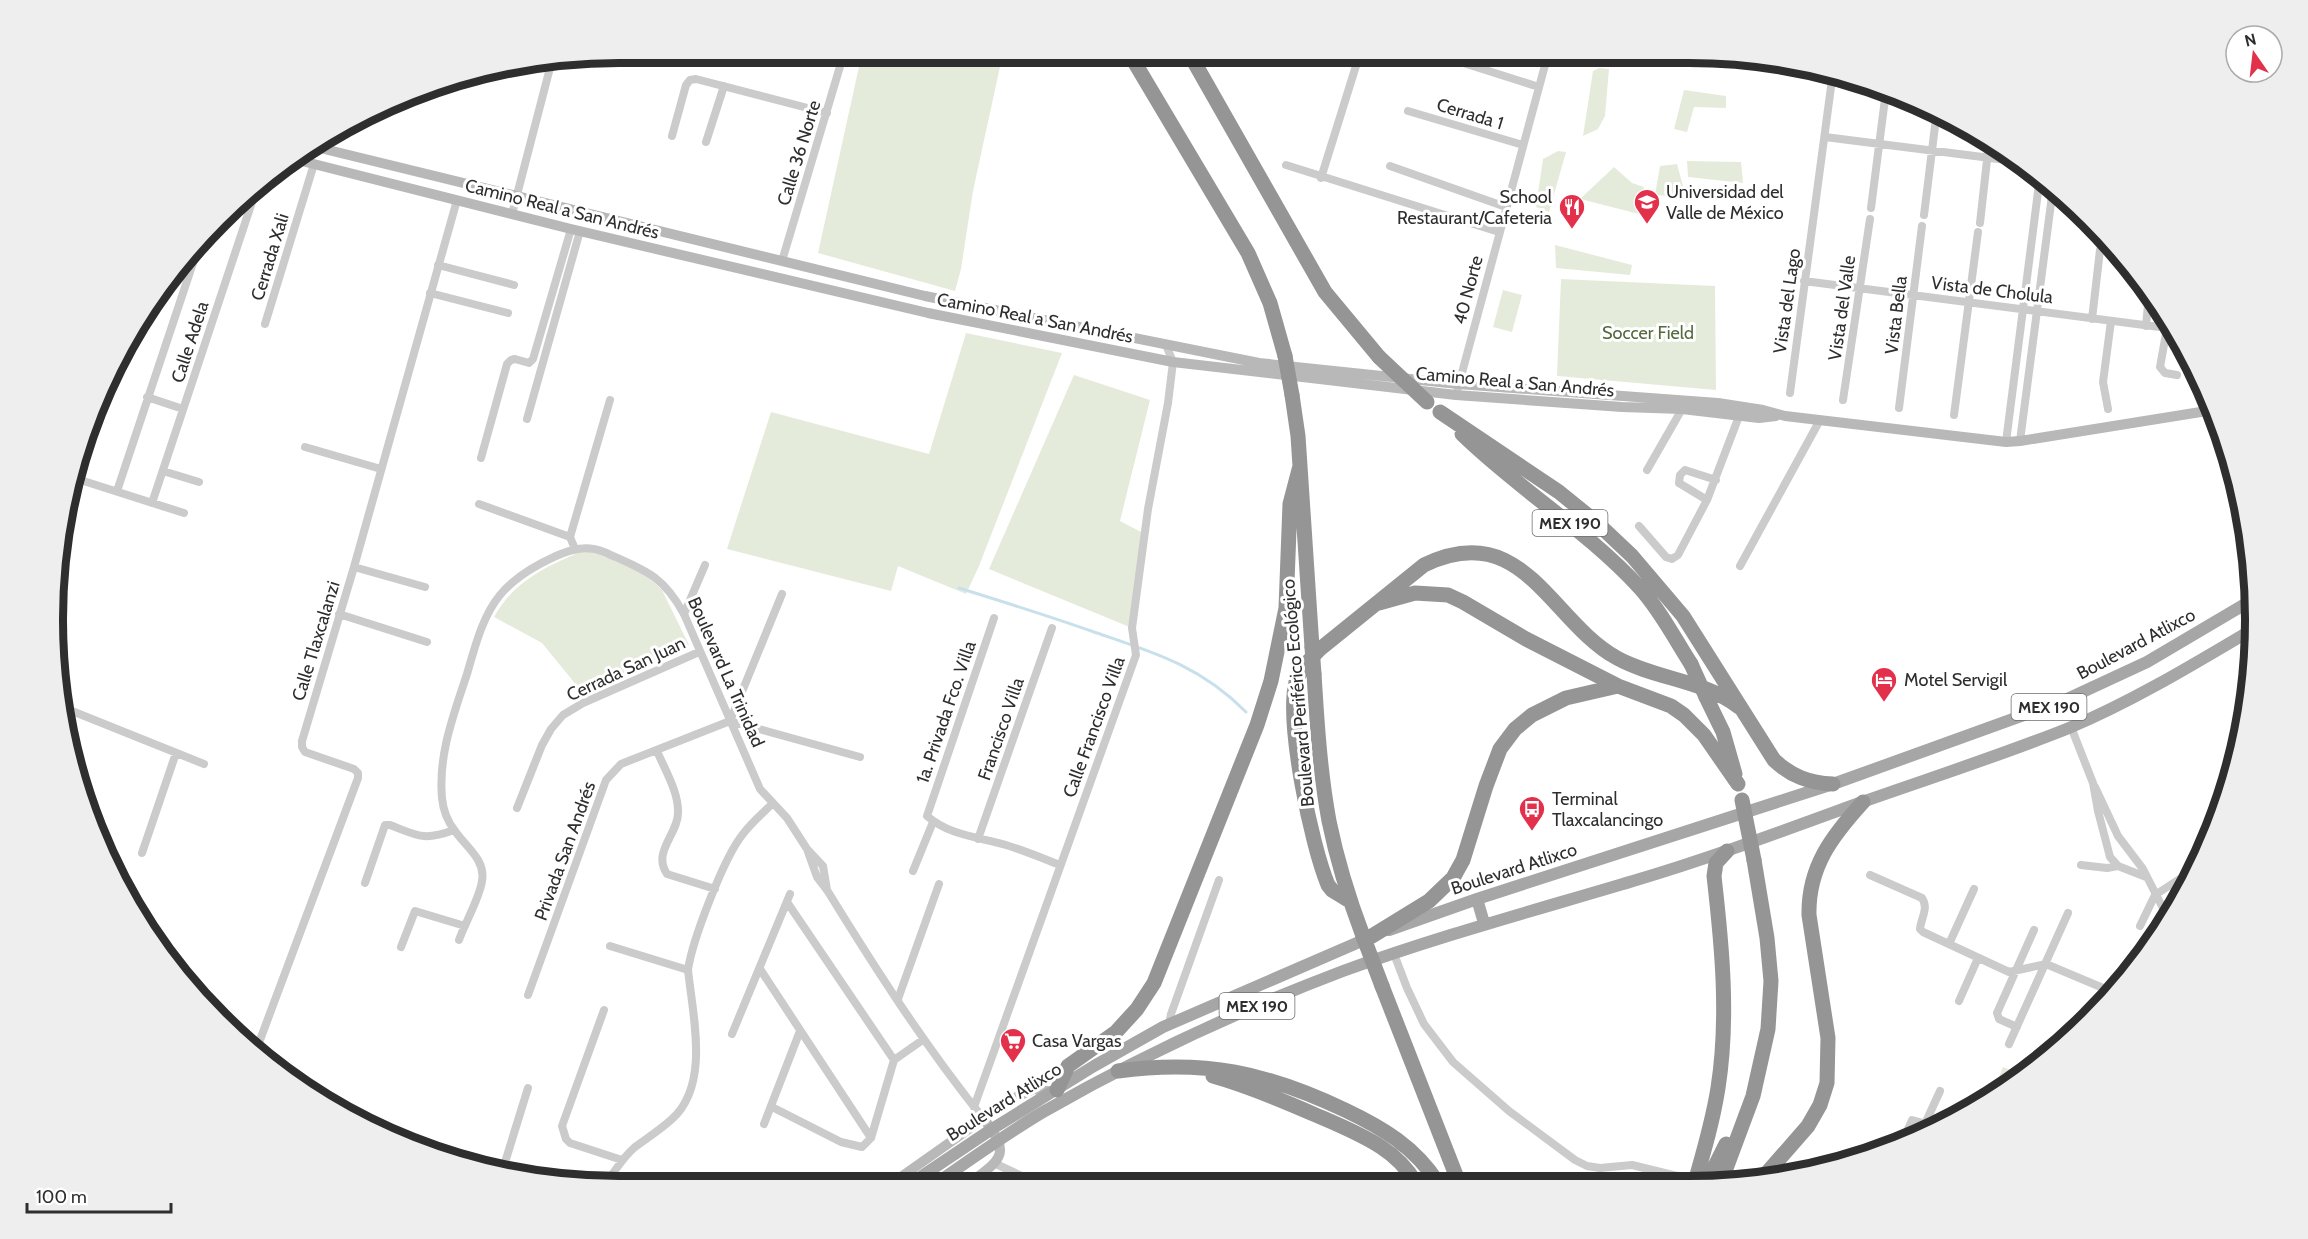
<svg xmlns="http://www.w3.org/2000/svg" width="2308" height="1239" font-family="Cabin,sans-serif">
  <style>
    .green { fill: #e5ebdb }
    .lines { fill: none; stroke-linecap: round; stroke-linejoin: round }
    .stream { stroke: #c8e0eb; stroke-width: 3 }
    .street { stroke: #cbcbcb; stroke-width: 8 }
    .secondary { stroke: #b8b8b8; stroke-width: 10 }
    .primary { stroke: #a6a6a6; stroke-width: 12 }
    .highway { stroke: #959595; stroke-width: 15 }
    .highway-bridge { stroke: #959595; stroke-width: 15 }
    .labels { text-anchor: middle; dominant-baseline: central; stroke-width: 6; stroke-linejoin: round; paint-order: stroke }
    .shield { fill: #fff; stroke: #6d6d6d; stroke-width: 1.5 }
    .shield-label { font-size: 16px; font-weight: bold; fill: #2e2e2e }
    .street-label { font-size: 18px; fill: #2e2e2e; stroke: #fff }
    .poi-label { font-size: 18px; fill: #2e2e2e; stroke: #fff; text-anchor: start }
    .park-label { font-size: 18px; fill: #54693c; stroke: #fff }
    .rim { fill: none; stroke: #2e2e2e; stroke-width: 8 }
  </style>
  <rect width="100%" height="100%" fill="#fff"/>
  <path class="green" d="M862,53H1003L973,191L961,269L955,291L818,253Z
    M1599,68L1609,69L1605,116L1598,129L1583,136L1593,71Z
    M1684,90L1726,96V108L1694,107L1687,132L1674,129Z
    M1558,151L1566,152L1549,212L1536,207L1543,159Z
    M1687,161L1741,162L1743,183L1688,177Z
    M1677,164L1686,197L1655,195L1660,166Z
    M1614,167L1632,183L1644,187L1639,214L1580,199Z
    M1555,245L1632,265L1630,275L1556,268Z
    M1561,279L1715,286L1716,390L1557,376Z
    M1503,290L1522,295L1512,332L1493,327Z
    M966,333L1062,353L979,566L966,594L898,566L891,591L727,549L771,412L929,454Z
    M1074,375L1150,400L1120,521L1145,534L1132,628L989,569Z
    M580,552H593L645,574L662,590L689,645L582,692L542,643L494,617C513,582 545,567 580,552Z
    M2003,1067L2018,1073C2013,1086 2002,1092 1991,1097Z"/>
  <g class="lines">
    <path class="stream" d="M959,588C1004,602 1049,616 1094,632C1153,652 1201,666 1246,712"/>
    <path class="street" d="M1432,53L1539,87
      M1408,111L1523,145
      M672,136L686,85L690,80L696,79L827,113
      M1825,137L2022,162
      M706,142L724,86
      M1286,165L1499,232
      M1390,166L1506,207
      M1321,178L1360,53
      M1871,208L1886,91
      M512,214L551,64
      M1924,215L1937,110
      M1980,223L1989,142
      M2101,242L2102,234
      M782,261L844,53
      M438,265L514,285
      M1804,281L2175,329
      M430,293L508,313
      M2092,319L2100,250
      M265,324L314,164
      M2146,326L2149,294
      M2167,328L2160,367L2165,373L2177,375
      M1790,393L1833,72
      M1456,395L1548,54
      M147,397L183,409
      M1843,400L1870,219
      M1899,408L1922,226
      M2108,409L2103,382L2111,321
      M1954,415L1978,232
      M527,419L580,231
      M2020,441L2053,188
      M2006,442L2040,176
      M305,447L381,469
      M481,458L507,364L511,360L515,359L529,363L533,359L571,229
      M1647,470L1682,409
      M163,471L199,482
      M71,477L184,513
      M117,491L196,254
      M1707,500L1679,483L1680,475L1685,470L1716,480
      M152,503L256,190
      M479,504L570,537L575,549
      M1639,526L1666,557L1672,559L1678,555L1707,500L1741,411
      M570,537L610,400
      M1740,566L1820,420
      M354,567L425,587
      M339,614L427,642
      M684,614L705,565
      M994,618L927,816C950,836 979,837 1006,845C1025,851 1042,858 1060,865
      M62,707L204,764
      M730,721L782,594
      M730,721L860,757
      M2071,727L2093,783L2098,811L2110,857L2118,866L2146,877
      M657,751C665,770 679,793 678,813C678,834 652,852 667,874L715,889
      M2095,787L2118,836L2143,869L2167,916
      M517,808L542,745L551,729L563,715L583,703L699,652
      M978,839L1052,628
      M808,852L817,877L827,890C875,968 925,1046 983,1118
      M142,853L176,753
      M2081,865L2107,868L2118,866
      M913,871L933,822
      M1870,875L1922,898C1929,908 1921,918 1920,929L1923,932L2009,972L2046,964L2115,993
      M365,883L385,825H390C418,836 424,841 454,830
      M787,902L894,1060
      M2140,926L2155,895L2198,867
      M459,940C465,923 480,897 482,881C486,860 466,847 455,831C448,822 443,809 442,798C438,754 454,714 467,674C475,647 482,617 500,595C514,578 536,565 556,556C572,549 587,545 604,552C644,570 662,574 684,614L760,789L787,818L807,849L823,866L827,890
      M1949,944L1974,889
      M610,946L688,970
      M401,947L415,911L465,926
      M1394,954L1407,988L1424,1024L1453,1062L1509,1111L1575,1160L1587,1166L1600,1168L1632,1165L1677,1176
      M760,969L871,1138
      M528,995L606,780L621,764L730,721
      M898,999L939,884
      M1959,1001L1978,958
      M604,1010L562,1126L566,1139L570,1143L622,1160
      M1169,1025L1171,1014L1219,880
      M2017,1027L1999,1019L1997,1013L2034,930
      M732,1034L790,894
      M2009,1044L2068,913
      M257,1048L358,778V773L354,769L305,752L302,747V741L354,567L457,200
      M772,1107L841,1142L862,1147L871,1138L894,1060L924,1039
      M974,1107L1136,655L1132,628L1148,509L1168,403L1173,362L1166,345
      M361,1123L434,1149
      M764,1124L800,1031
      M1924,1126L1940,1091
      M1901,1145L1912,1120L1923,1123L1921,1135
      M996,1164L1039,1184
      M502,1172L528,1088
      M606,1183C615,1171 623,1157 635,1147C647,1138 660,1130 672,1119C710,1085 693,1017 688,970C692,941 724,857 743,834C751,823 762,814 772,804"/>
    <path class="secondary" d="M316,147L925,296L1259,363L1458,384L1718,403L1763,410L1785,416L2006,442L2020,441L2213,410
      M294,159L571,229L928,313L1173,362L1456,395L1622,407L1682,409L1759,418L1776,416
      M891,1184L1010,1100L1034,1089L1053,1092
      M968,1184C1002,1159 1012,1154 983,1118"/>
    <path class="primary" d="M1477,899L1484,923
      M1389,930L1477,899L1833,784L2063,701L2147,662L2252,600
      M910,1184L992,1129L1094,1066L1163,1027L1373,936
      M935,1184C970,1160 1006,1134 1043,1112C1139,1057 1240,1010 1343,971C1439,936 1536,910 1633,881C1711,858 1788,829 1865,801C1933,777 2002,755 2069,728C2133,701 2194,664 2253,629"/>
    <path class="highway" d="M1129,53L1248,253L1270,303L1285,356
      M1189,53L1325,292L1379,357
      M1292,395L1298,436L1312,647
      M1440,412L1559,492L1596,522L1632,556L1683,616L1774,760C1791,776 1809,783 1833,784
      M1462,434C1518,489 1587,530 1640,588C1660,610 1675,639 1691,664
      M1379,603L1415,593L1448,595L1463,602L1526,639L1618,686
      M1314,674C1317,723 1320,772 1329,821C1337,860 1349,899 1363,936
      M1706,697L1723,732L1735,774
      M1350,901L1332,890L1328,885C1311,844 1286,723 1296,682C1300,669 1311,658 1320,649L1424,565C1523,517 1550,621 1617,658C1655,679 1704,680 1739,707
      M1372,936L1429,901L1453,878L1463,860L1486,786L1500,749L1515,729L1532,715L1566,698L1618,686L1671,706L1684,715L1704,735L1738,784
      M1382,986L1459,1183
      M1118,1071C1205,1059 1267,1073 1345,1110C1383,1128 1415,1147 1438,1183
      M1213,1076C1249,1086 1284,1101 1318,1116C1339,1125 1361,1134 1381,1147C1395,1156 1407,1168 1416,1183
      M1057,1090L1068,1066L1116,1032L1137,1009L1154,983L1257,725L1271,681L1286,608L1290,504L1300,466
      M1695,1182C1704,1151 1713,1120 1718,1088C1729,1018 1722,946 1714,876L1716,863L1727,851
      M1707,1182L1726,1144
      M1721,1182L1753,1096L1768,1029L1771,981L1767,938L1754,860
      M1759,1182L1808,1126L1820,1105L1827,1083L1828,1038L1809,915C1808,867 1832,836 1863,802"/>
    <path class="highway-bridge" d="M1285,356L1292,395
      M1379,357L1427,402
      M1312,647L1314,674
      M1691,664L1706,697
      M1742,800L1754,860
      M1363,936L1382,986"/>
  </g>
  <defs>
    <g id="university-pin" transform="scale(1.35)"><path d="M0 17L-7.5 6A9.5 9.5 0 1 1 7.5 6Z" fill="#e3314c" stroke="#fff"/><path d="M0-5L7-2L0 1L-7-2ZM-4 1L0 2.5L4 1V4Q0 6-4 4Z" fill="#fff"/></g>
    <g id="restaurant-pin" transform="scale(1.35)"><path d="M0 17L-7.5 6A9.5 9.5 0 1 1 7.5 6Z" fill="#e3314c" stroke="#fff"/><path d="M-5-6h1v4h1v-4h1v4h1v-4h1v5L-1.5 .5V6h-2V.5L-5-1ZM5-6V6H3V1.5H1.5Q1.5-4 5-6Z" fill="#fff"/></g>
    <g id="hotel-pin" transform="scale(1.35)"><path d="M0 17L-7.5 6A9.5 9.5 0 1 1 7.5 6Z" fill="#e3314c" stroke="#fff"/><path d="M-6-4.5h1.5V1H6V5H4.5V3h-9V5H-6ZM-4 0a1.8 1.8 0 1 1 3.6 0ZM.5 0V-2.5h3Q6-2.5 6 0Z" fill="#fff"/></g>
    <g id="bus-pin" transform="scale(1.35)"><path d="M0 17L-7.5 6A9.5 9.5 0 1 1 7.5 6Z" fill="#e3314c" stroke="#fff"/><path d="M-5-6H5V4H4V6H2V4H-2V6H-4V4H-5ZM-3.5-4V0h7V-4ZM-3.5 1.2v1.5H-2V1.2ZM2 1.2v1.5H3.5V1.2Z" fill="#fff"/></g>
    <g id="supermarket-pin" transform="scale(1.35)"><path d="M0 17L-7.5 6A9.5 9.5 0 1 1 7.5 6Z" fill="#e3314c" stroke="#fff"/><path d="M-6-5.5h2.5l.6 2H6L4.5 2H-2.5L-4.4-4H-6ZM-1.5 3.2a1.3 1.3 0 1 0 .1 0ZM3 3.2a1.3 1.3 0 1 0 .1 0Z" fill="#fff"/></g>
  </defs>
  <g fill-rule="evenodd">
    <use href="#university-pin" x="1647" y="202"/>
    <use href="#restaurant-pin" x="1572" y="207"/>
    <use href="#hotel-pin" x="1884" y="680"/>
    <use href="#bus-pin" x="1532" y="809"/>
    <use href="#supermarket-pin" x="1013" y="1041"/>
  </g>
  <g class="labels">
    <g class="shield">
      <rect x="1532.5" y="510" width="75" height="26" rx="4.5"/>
      <rect x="2011.5" y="694" width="75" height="26" rx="4.5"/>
      <rect x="1219.5" y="993" width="75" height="26" rx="4.5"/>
    </g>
    <g class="shield-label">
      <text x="1570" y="523">MEX 190</text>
      <text x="2049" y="707">MEX 190</text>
      <text x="1257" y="1006">MEX 190</text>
    </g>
    <g class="street-label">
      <text transform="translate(1470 114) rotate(17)">Cerrada 1</text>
      <text transform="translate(799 153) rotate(-73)">Calle 36 Norte</text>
      <text transform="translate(562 209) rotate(14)">Camino Real a San Andrés</text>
      <text transform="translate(270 257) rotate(-73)">Cerrada Xali</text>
      <text transform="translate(1468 290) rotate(-75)">40 Norte</text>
      <text transform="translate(1992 290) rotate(7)">Vista de Cholula</text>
      <text transform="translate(1787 301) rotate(-82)">Vista del Lago</text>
      <text transform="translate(1842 308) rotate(-82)">Vista del Valle</text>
      <text transform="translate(1896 315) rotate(-83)">Vista Bella</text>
      <text transform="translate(1035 318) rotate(11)">Camino Real a San Andrés</text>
      <text transform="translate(190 342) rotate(-72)">Calle Adela</text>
      <text transform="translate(1515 382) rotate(5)">Camino Real a San Andrés</text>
      <text transform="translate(316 641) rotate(-73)">Calle Tlaxcalanzi</text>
      <text transform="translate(2136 644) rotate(-28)">Boulevard Atlixco</text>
      <text transform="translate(626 669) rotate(-25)">Cerrada San Juan</text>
      <text transform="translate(726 672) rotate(66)">Boulevard La Trinidad</text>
      <text transform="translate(1298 693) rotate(-95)">Boulevard Periférico Ecológico</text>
      <text transform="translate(946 712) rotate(-71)">1a. Privada Fco. Villa</text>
      <text transform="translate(1094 727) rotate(-70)">Calle Francisco Villa</text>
      <text transform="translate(1001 729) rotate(-71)">Francisco Villa</text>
      <text transform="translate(565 851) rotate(-70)">Privada San Andrés</text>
      <text transform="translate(1514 869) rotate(-18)">Boulevard Atlixco</text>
      <text transform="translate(1004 1102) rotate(-32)">Boulevard Atlixco</text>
    </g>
    <g class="poi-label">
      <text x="1666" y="192">Universidad del<tspan x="1666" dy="21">Valle de México</tspan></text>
      <text x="1552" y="197" text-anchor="end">School<tspan x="1552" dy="21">Restaurant/Cafeteria</tspan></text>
      <text x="1904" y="680">Motel Servigil</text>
      <text x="1552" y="799">Terminal<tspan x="1552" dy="21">Tlaxcalancingo</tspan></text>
      <text x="1032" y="1041">Casa Vargas</text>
    </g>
    <g class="park-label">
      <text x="1648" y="333">Soccer Field</text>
    </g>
  </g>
  <path d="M0 0H2308V1239H0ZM619 63H1689A556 556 0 0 1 2245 619V620A556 556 0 0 1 1689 1176H619A556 556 0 0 1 63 620V619A556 556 0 0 1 619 63Z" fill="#eee" fill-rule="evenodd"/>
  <path class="rim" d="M619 63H1689A556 556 0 0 1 2245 619V620A556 556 0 0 1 1689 1176H619A556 556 0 0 1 63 620V619A556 556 0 0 1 619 63Z"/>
  <g transform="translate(2254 54) rotate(346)"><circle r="28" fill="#ffffff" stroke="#ababab" stroke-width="1.5"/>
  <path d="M0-4.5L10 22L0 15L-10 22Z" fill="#e3314c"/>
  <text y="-9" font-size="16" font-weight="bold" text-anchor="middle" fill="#2e2e2e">N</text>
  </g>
  <path d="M27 1203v9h144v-9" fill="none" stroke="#2e2e2e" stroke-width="3"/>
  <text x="36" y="1203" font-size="18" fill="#2e2e2e" stroke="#ffffff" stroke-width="4.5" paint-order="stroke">100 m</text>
</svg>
